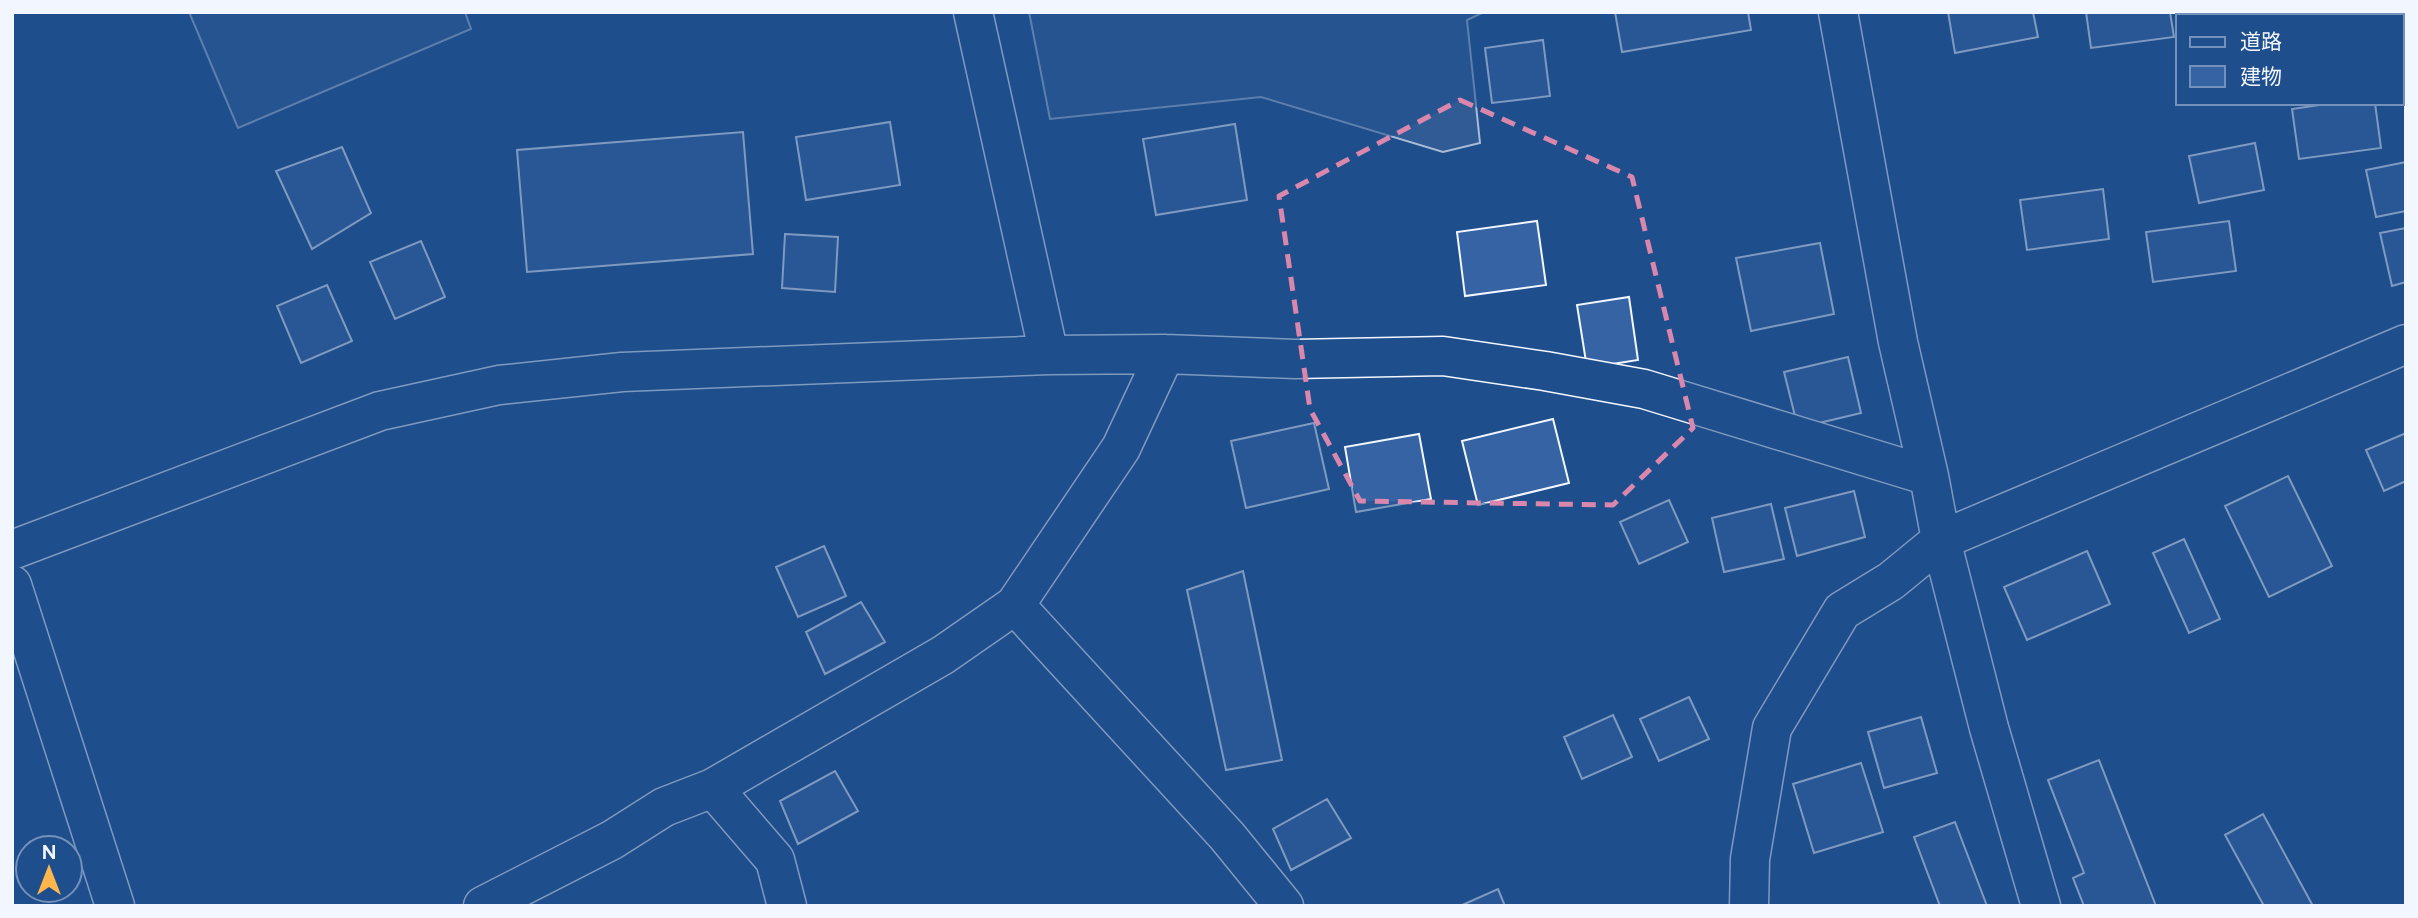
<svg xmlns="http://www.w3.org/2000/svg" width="2418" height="918" font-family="Figtree,'Noto Sans JP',sans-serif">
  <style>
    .built { fill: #305b95; stroke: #a8bbd7; stroke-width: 2 }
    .building { fill: #3563a3; stroke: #f2f6ff; stroke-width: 2 }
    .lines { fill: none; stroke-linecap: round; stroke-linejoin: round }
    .minor-casing { stroke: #f2f6ff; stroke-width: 41 }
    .minor { stroke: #1f4e8c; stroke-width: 38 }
    .marked { fill: none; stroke: #da87ad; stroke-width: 5; stroke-dasharray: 14 9; stroke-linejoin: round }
  </style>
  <rect width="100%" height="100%" fill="#1f4e8c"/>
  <path class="built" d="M189,12H465L471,29L238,128Z
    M1029,12H1484L1467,20L1480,143L1443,152L1261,97L1050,119Z"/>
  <path class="building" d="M1615,12H1748L1751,30L1622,52Z
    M1948,12H2033L2038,37L1955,53Z
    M2086,12H2170L2174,37L2091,48Z
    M1543,40L1550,96L1492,103L1485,48Z
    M2333,103H2375L2381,148L2299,159L2292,109Z
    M890,122L900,185L806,200L796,137Z
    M1235,124L1247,200L1156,215L1143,139Z
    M743,132L753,254L527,272L517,150Z
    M2255,143L2264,190L2199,203L2189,156Z
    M342,147L371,213L312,249L276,171Z
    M2406,162V211L2376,217L2366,170Z
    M2103,189L2109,239L2027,250L2020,200Z
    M1537,221L1546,285L1465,296L1457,232Z
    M2229,221L2236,271L2153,282L2146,232Z
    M2406,228V282L2392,286L2380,233Z
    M785,234L838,237L835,292L782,288Z
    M421,241L445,297L395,319L370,262Z
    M1820,243L1834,314L1751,331L1736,258Z
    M327,285L352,341L301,363L277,306Z
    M1629,297L1638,360L1587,368L1577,305Z
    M1848,357L1861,413L1798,428L1784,372Z
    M1553,419L1569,483L1478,505L1462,441Z
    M1314,423L1329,489L1246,508L1231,441Z
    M2406,433V481L2384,491L2366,450Z
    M1419,434L1431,499L1356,512L1345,447Z
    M2288,476L2332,566L2269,597L2225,506Z
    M1854,491L1865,537L1797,556L1785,508Z
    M1669,500L1688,542L1639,564L1620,522Z
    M1771,504L1784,559L1724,572L1712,518Z
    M2184,539L2220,619L2189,633L2153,553Z
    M824,546L846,596L798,617L776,567Z
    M2087,551L2110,604L2027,640L2004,587Z
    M1243,571L1282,760L1226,770L1187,590Z
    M861,602L885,642L825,674L806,632Z
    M1689,697L1709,739L1659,761L1640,719Z
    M1613,715L1632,757L1582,779L1564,737Z
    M1921,717L1937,773L1884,788L1868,732Z
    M2099,760L2156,906H2084L2073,878L2084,873L2048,780Z
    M1861,763L1883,832L1814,853L1793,784Z
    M835,771L858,811L798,844L780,801Z
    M1327,799L1351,838L1291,870L1273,829Z
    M2263,814L2313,906H2264L2225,835Z
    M1955,822L1987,906H1940L1914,837Z
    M1498,889L1505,906H1460Z"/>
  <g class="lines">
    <g class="minor-casing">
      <path id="minor" d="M973,12L1049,355
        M1838,12L1898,342L1929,476L1941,540L1989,728L2041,906
        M12,550L380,411L499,385L622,372L1049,355L1165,354L1295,359L1443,356L1545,371L1644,389L1929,476
        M12,585L115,906
        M1015,605L1227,836L1284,906
        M713,788L775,860L787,906
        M483,906L612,840L664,807L713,788L943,655L1015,605L1121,448L1165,354
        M1749,906L1750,859L1772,728L1842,611L1891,581L1941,540L2406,344"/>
    </g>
    <use href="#minor" class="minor"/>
  </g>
  <path d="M0 0H2418V918H0ZM1460,100L1632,177L1693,428L1613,505L1360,501L1310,409L1279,196Z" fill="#1f4e8c" fill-opacity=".55" fill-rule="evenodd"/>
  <path class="marked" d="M1460,100L1632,177L1693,428L1613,505L1360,501L1310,409L1279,196Z"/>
  <rect width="2418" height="918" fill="none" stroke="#f2f6ff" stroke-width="28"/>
  <rect x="2176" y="14" width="228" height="91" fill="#1f4e8c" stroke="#7391ba" stroke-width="2"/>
  <rect x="2190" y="37" width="35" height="10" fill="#1f4e8c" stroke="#7391ba" stroke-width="2"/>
  <text x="2240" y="49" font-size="21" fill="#f2f6ff">道路</text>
  <rect x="2190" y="66" width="35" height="21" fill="#3563a3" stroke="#7391ba" stroke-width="2"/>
  <text x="2240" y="84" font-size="21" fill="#f2f6ff">建物</text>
  <g transform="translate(49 869)"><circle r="33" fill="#1f4e8c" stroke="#7391ba" stroke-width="2"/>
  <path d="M0-5L12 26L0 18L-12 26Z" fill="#ffb74d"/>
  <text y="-10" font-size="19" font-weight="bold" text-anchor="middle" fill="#f2f6ff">N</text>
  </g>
</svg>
